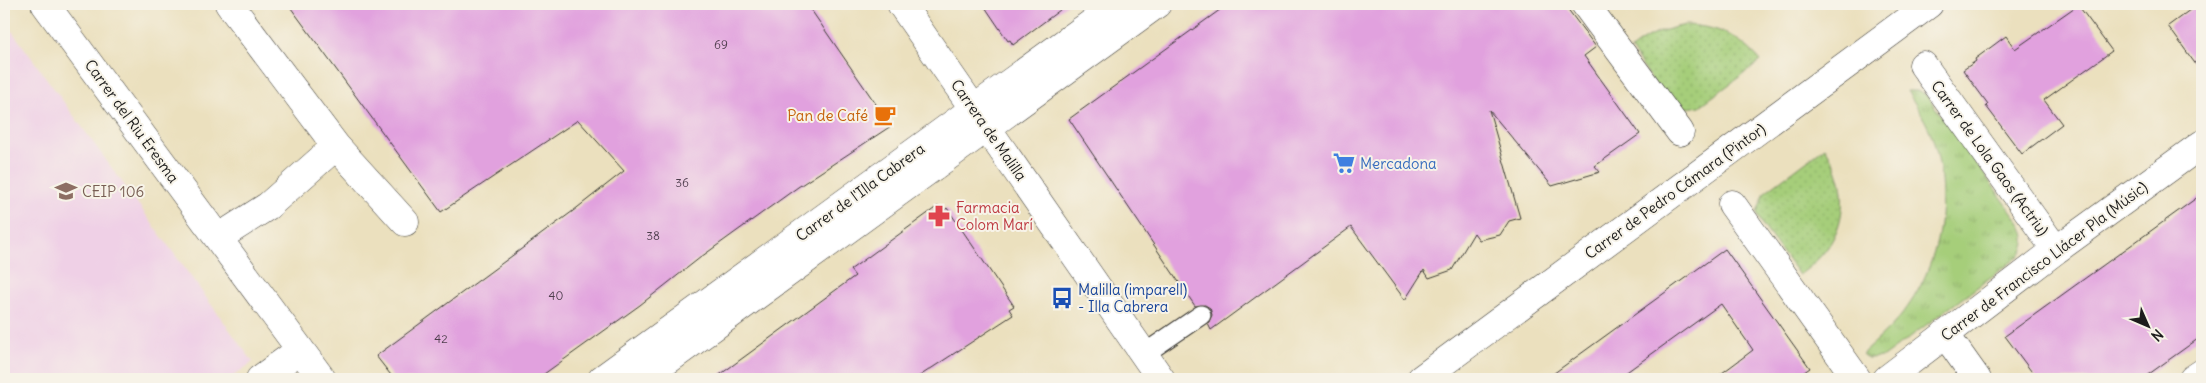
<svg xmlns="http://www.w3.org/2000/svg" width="2206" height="383" font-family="Delius,sans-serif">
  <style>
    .built { fill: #efd0e6 }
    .grass { fill: url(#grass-tufts); stroke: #61754b }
    .park { fill: url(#park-dots); stroke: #61754b }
    .building { fill: #e1a1de }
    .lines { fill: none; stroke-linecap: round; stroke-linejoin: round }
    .service-casing { stroke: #3b3934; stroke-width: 21 }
    .pedestrian-casing { stroke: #3b3934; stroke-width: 29 }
    .minor-casing { stroke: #3b3934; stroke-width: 29 }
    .tertiary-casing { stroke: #3b3934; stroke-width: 29 }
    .service { stroke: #fff; stroke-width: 19 }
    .pedestrian { stroke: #fff; stroke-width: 28 }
    .minor { stroke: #fff; stroke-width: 28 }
    .tertiary { stroke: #fff; stroke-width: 28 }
    .labels { text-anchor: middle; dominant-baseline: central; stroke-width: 4; stroke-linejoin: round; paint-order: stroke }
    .number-label { font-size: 12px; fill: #4d3d4c }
    .food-label { font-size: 15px; fill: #c56008; stroke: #f7f3e8; text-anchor: end }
    .street-label { font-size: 15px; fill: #1c1c1c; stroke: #f7f3e8 }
    .shop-label { font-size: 15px; fill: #366cbe; stroke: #f7f3e8; text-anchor: start }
    .education-label { font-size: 15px; fill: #785e54; stroke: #f7f3e8; text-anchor: start }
    .health-label { font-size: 15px; fill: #be3a42; stroke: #f7f3e8; text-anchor: start }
    .transit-label { font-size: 15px; fill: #164399; stroke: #f7f3e8; text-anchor: start }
  </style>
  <defs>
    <pattern id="grass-tufts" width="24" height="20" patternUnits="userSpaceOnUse" patternTransform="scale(1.25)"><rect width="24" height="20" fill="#a6ce7a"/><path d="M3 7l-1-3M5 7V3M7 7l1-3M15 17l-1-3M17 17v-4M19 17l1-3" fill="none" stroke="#8eb069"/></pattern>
    <pattern id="park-dots" width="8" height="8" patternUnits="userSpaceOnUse" patternTransform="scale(1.25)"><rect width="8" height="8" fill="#a6ce7a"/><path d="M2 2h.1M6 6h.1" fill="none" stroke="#8eb069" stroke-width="1.8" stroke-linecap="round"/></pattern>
  </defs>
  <rect width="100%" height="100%" fill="#f7f3e8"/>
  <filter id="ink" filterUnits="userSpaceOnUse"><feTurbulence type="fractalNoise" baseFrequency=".02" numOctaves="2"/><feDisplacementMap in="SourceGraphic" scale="10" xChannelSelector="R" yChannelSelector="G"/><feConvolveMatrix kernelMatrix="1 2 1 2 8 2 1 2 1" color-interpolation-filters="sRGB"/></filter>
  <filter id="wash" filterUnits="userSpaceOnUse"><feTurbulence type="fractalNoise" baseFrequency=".0096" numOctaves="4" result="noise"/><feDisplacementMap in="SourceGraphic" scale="20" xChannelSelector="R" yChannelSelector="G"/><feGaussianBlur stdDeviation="1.12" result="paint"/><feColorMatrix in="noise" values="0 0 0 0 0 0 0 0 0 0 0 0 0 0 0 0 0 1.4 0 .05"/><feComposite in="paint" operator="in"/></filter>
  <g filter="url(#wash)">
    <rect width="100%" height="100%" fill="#ebe0be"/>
    <path class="built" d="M4,20L253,362L229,379H4Z"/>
    <path class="grass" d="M1907,91H1919L1926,95L2020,223C2027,237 2027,245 2018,257L1883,357L1867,358L1862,354C1875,342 1889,330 1900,317C1941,267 1953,195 1931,134C1925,119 1916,105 1907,91Z"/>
    <path class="park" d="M1686,25C1720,27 1739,36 1761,61L1700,106C1693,107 1686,109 1680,107C1664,103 1641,63 1631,49C1648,35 1665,29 1686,25Z
      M1825,147C1855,194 1846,243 1799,275L1761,223L1757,212L1765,192Z"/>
    <g id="blocks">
      <path class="building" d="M288,4H807L891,126L798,187L701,257L640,305L537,379H394L376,356L573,211L624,171L578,120L441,212Z
        M983,4H1068L1013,45L1010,40L1008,41Z
        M1228,4H1564L1596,47L1584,56L1640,134L1595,166L1600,172L1552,186L1489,110L1520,218L1509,221L1500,235L1479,240L1474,233L1452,270L1429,278L1424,270L1405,300L1351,227L1211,330L1208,324L1212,315L1210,308L1205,305L1195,306L1069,119Z
        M2198,4H2202V73L2168,26Z
        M2078,5L2112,51L2044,100L2062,124L2022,154L1986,106L1988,104L1963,70L1976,61L1975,59L2006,36L2015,49Z
        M2202,194V336L2142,379H2037L2005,336Z
        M938,206L942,212L947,208L1014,306L1009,309L1013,315L915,379H714L855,276L850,270Z
        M1725,249L1810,368L1794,379H1714L1753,350L1721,304L1617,379H1546Z"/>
    </g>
  </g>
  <g filter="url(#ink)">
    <use href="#blocks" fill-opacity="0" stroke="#3b3934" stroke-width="1"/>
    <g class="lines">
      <g class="service-casing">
        <path id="service" d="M1144,354L1201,315"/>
      </g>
      <g class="pedestrian-casing">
        <path id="pedestrian" d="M1585,4L1680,132
          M1923,65L2056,250
          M1732,204L1857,379
          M1945,334L1977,379
          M260,379L300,350
          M1887,379L2056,250L2202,144
          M2193,379L2202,373"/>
      </g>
      <g class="minor-casing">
        <path id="minor" d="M45,4L322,379
          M336,146L405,222
          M218,238L268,206L336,146L229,4
          M602,379L1118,4
          M642,379L1157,4
          M1421,379L1929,4"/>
      </g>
      <g class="tertiary-casing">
        <path id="tertiary" d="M901,4L1161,379"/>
      </g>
      <use href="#service" class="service"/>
      <use href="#pedestrian" class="pedestrian"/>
      <use href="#minor" class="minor"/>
      <use href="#tertiary" class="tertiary"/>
    </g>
  </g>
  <defs>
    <g id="cafe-bare" transform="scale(1.725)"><path d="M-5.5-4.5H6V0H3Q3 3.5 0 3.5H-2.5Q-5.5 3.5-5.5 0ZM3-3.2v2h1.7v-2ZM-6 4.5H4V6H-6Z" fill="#e8710a" stroke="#f7f3e8" stroke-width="2.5" paint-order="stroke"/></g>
    <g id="supermarket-bare" transform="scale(1.725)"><path d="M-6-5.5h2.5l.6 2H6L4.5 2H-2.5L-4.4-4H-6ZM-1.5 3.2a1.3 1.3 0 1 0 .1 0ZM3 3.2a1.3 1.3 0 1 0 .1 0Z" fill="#3f7fe0" stroke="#f7f3e8" stroke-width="2.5" paint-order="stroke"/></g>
    <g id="school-bare" transform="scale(1.725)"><path d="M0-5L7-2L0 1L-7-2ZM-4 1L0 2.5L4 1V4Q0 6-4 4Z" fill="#8d6e63" stroke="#f7f3e8" stroke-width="2.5" paint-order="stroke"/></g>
    <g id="pharmacy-bare" transform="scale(1.725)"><path d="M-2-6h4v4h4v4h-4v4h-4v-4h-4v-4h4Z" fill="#e0444e" stroke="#f7f3e8" stroke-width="2.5" paint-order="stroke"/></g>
    <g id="bus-bare" transform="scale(1.725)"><path d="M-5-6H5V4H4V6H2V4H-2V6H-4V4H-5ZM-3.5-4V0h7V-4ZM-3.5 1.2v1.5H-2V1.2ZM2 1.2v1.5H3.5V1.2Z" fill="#1a4fb4" stroke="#f7f3e8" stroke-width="2.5" paint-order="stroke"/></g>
  </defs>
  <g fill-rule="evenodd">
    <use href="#cafe-bare" x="885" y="115"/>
    <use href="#supermarket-bare" x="1344" y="163"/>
    <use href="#school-bare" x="66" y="191"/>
    <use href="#pharmacy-bare" x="939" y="216"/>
    <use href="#bus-bare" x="1062" y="298"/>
  </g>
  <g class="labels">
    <g class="number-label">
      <text x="721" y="44">69</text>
      <text x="682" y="182">36</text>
      <text x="653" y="235">38</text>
      <text x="556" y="295">40</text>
      <text x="441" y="338">42</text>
    </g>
    <g class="food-label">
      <text x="868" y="115">Pan de Café</text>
    </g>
    <g class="street-label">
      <text transform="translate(132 121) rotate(54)">Carrer del Riu Eresma</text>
      <text transform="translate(989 130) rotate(55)">Carrera de Malilla</text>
      <text transform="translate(1990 158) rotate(54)">Carrer de Lola Gaos (Actriu)</text>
      <text transform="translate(1675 191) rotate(-36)">Carrer de Pedro Cámara (Pintor)</text>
      <text transform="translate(860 192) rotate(-36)">Carrer de l'Illa Cabrera</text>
      <text transform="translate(2044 261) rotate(-37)">Carrer de Francisco Llácer Pla (Músic)</text>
    </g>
    <g class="shop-label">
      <text x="1360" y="163">Mercadona</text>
    </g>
    <g class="education-label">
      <text x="82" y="191">CEIP 106</text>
    </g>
    <g class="health-label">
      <text x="956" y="207">Farmacia<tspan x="956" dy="17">Colom Marí</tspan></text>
    </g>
    <g class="transit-label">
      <text x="1078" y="289">Malilla (imparell)<tspan x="1078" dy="17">- Illa Cabrera</tspan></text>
    </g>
  </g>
  <rect width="2206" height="383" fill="none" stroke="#f7f3e8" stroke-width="20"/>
  <g transform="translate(2148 326) rotate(135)" stroke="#f7f3e8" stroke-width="4" paint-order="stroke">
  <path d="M0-4L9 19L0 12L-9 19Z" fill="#1c1c1c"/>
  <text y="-8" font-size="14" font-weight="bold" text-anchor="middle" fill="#1c1c1c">N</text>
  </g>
</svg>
